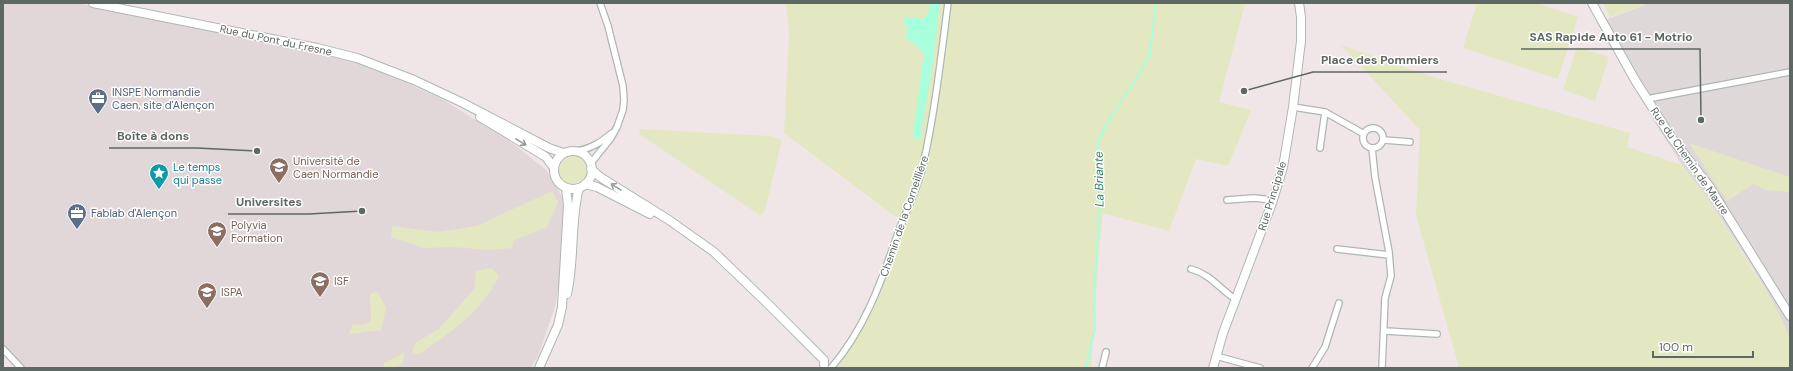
<svg xmlns="http://www.w3.org/2000/svg" width="1793" height="371" font-family="'DM Sans',sans-serif">
  <style>
    .industrial { fill: #dfd8d9 }
    .education { fill: #e2d7d8 }
    .green { fill: #e3e8c2 }
    .water { fill: #a7ffdb }
    .lines { fill: none; stroke-linecap: round; stroke-linejoin: round }
    .stream { stroke: #a7ffdb; stroke-width: 2 }
    .street-casing { stroke: #aeb6b5; stroke-width: 8 }
    .secondary-casing { stroke: #aeb7b4; stroke-width: 10 }
    .street { stroke: #fff; stroke-width: 5.5 }
    .secondary { stroke: #fff; stroke-width: 8 }
    .oneway { stroke: #969c9a }
    .labels { text-anchor: middle; dominant-baseline: central; stroke-width: 3; stroke-linejoin: round; paint-order: stroke }
    .street-label { font-size: 11px; fill: #5d6764; stroke: #fff }
    .service-label { font-size: 11px; fill: #4e5e75; stroke: #fff; text-anchor: start }
    .education-label { font-size: 11px; fill: #785e54; stroke: #fff; text-anchor: start }
    .culture-label { font-size: 11px; fill: #0d838f; stroke: #fff; text-anchor: start }
    .water-label { font-size: 12px; font-style: italic; fill: #307f64; stroke: #fff }
    .leader { fill: none; stroke: #5d6764; stroke-width: 1.5 }
    .callout-dot { fill: #5d6764; stroke: #fff; stroke-width: 1.5 }
    .callout-label { font-size: 12px; text-anchor: middle; font-weight: bold; fill: #5d6764; stroke: #fff; stroke-width: 3; stroke-linejoin: round; paint-order: stroke }
  </style>
  <rect width="100%" height="100%" fill="#f0e6e7"/>
  <path class="industrial" d="M1650,3H1790V338L1774,304L1751,265L1708,199L1682,165L1657,126L1597,23Z"/>
  <path class="education" d="M3,3H77L357,61L442,99L515,145L546,170L564,200L561,272L555,307L538,356L531,368H21L3,349Z"/>
  <path class="green" d="M786,3H1241L1245,4L1219,102L1251,110L1228,166L1196,159L1169,231L1103,213L1099,249L1091,368H838L842,359L874,308L895,253L904,223L784,133L789,32Z
    M1477,3H1536L1578,17L1558,79L1463,48Z
    M1603,3H1650L1610,17Z
    M1341,45L1433,77L1630,133L1627,147L1682,165L1708,199L1774,304L1790,338V368H1459L1416,215L1420,130Z
    M1577,47L1609,57L1595,101L1563,90Z
    M640,129L771,136L782,140L765,210L761,216L639,134Z
    M1689,143L1790,177V192L1766,190L1753,184L1727,201Z
    M558 170a15 15 0 1 1 30 0a15 15 0 1 1-30 0Z
    M552,191L558,202L547,227L513,241L512,248L487,250L454,247L424,248L391,237L392,226L438,232L477,226Z
    M491,268L499,276C480,313 453,330 421,353L412,354L415,343L439,329L474,289L476,271Z
    M378,292L386,308L381,330L349,334L353,324L363,325L371,321L370,294Z
    M405,352L402,364L393,368H383L384,363Z"/>
  <path class="water" d="M930,3H940L932,67L920,139L917,141L913,135L924,53L914,43L907,40L906,34L908,31L903,20L908,17L923,19L928,14Z"/>
  <g class="lines">
    <path class="stream" d="M1086,368L1095,328L1094,290L1101,188L1098,142L1107,123L1135,81L1150,54L1156,3"/>
    <g class="street-casing">
      <path id="street" d="M1647,99L1790,72
        M1293,107L1325,112L1364,134
        M1363 138a10 10 0 1 1 20 0a10 10 0 1 1-20 0Z
        M1384,140L1410,142
        M1320,148L1325,112
        M1372,148L1375,177L1389,252L1391,276L1385,298L1382,368
        M576,151C591,149 601,142 612,133
        M591,163L611,138L617,127L623,110L624,100L623,86L608,26L600,3
        M1227,200L1254,198L1273,200
        M1337,249L1389,255
        M1191,269C1210,274 1220,289 1235,299
        M1385,331L1437,334
        M3,349L21,368
        M1216,356L1260,368
        M831,368C864,330 881,283 897,236C905,212 918,189 923,165C935,112 941,57 948,3
        M1102,368L1106,352
        M1312,368L1325,347L1339,303"/>
    </g>
    <g class="secondary-casing">
      <path id="secondary" d="M93,3L317,48L357,58L414,80L463,103L549,148L563,153
        M1592,3L1635,80L1671,137L1709,186L1790,316
        M480,117L546,157L554,168
        M554 170a19 19 0 1 1 38 0a19 19 0 1 1-38 0Z
        M591,169L600,177L669,220L714,252L768,304L824,360V365
        M585,184L597,187L650,214
        M567,294C575,259 570,222 579,188
        M539,368L558,325L562,307L568,205L566,188
        M1213,368L1223,333L1272,203L1283,167L1293,107L1301,41V17L1299,3"/>
    </g>
    <use href="#street" class="street"/>
    <use href="#secondary" class="secondary"/>
  </g>
  <defs><path id="oneway-shaft" d="M-6 0H5M1.5-3L5.5 0L1.5 3" fill="none" stroke-width="1.6" stroke-linecap="round" stroke-linejoin="round"/></defs>
  <g class="oneway">
    <use href="#oneway-shaft" transform="translate(521 142) rotate(31)"/>
    <use href="#oneway-shaft" transform="translate(616 187) rotate(-148)"/>
  </g>
  <defs>
    <g id="office-pin" transform="scale(1)"><path d="M0 17L-7.5 6A9.5 9.5 0 1 1 7.5 6Z" fill="#5c6f8a" stroke="#fff"/><path d="M-6-3h4V-5.5h4V-3h4V5H-6ZM-1-4.5V-3h2v-1.5ZM-6 0V1H6V0Z" fill="#fff"/></g>
    <g id="university-pin" transform="scale(1)"><path d="M0 17L-7.5 6A9.5 9.5 0 1 1 7.5 6Z" fill="#8d6e63" stroke="#fff"/><path d="M0-5L7-2L0 1L-7-2ZM-4 1L0 2.5L4 1V4Q0 6-4 4Z" fill="#fff"/></g>
    <g id="sight-pin" transform="scale(1)"><path d="M0 17L-7.5 6A9.5 9.5 0 1 1 7.5 6Z" fill="#0f9aa8" stroke="#fff"/><path d="M0-6L1.8-2.2L6-1.7L2.9 1.2L3.7 5.4L0 3.3L-3.7 5.4L-2.9 1.2L-6-1.7L-1.8-2.2Z" fill="#fff"/></g>
  </defs>
  <g fill-rule="evenodd">
    <use href="#office-pin" x="98" y="98"/>
    <use href="#university-pin" x="279" y="167"/>
    <use href="#sight-pin" x="159" y="173"/>
    <use href="#office-pin" x="77" y="213"/>
    <use href="#university-pin" x="217" y="231"/>
    <use href="#university-pin" x="320" y="281"/>
    <use href="#university-pin" x="207" y="292"/>
  </g>
  <g class="labels">
    <g class="street-label">
      <text transform="translate(276 40) rotate(12)">Rue du Pont du Fresne</text>
      <text transform="translate(1690 161) rotate(55)">Rue du Chemin de Maure</text>
      <text transform="translate(1272 196) rotate(-73)">Rue Principale</text>
      <text transform="translate(904 216) rotate(-71)">Chemin de la Corneillière</text>
    </g>
    <g class="service-label">
      <text x="112" y="92">INSPE Normandie<tspan x="112" dy="13">Caen, site d'Alençon</tspan></text>
      <text x="91" y="213">Fablab d'Alençon</text>
    </g>
    <g class="education-label">
      <text x="293" y="161">Université de<tspan x="293" dy="13">Caen Normandie</tspan></text>
      <text x="231" y="225">Polyvia<tspan x="231" dy="13">Formation</tspan></text>
      <text x="334" y="281">ISF</text>
      <text x="221" y="292">ISPA</text>
    </g>
    <g class="culture-label">
      <text x="173" y="167">Le temps<tspan x="173" dy="13">qui passe</tspan></text>
    </g>
    <g class="water-label">
      <text transform="translate(1099 179) rotate(-91)">La Briante</text>
    </g>
  </g>
  <path class="leader" d="M1701 120L1700 49H1521M1244 91L1313 72H1447M257 151L197 148H109M362 211L309 214H228"/>
  <g class="callout-dot">
    <circle cx="1701" cy="120" r="4"/>
    <circle cx="1244" cy="91" r="4"/>
    <circle cx="257" cy="151" r="4"/>
    <circle cx="362" cy="211" r="4"/>
  </g>
  <g class="callout-label">
    <text x="1611" y="41">SAS Rapide Auto 61 - Motrio</text>
    <text x="1380" y="64">Place des Pommiers</text>
    <text x="153" y="140">Boîte à dons</text>
    <text x="269" y="206">Universites</text>
  </g>
  <rect width="1793" height="371" fill="none" stroke="#5d6764" stroke-width="8"/>
  <path d="M1653 351v6h100v-6" fill="none" stroke="#5d6764" stroke-width="2"/>
  <text x="1659" y="351" font-size="12" fill="#5d6764" stroke="#ffffff" stroke-width="3" paint-order="stroke">100 m</text>
</svg>
